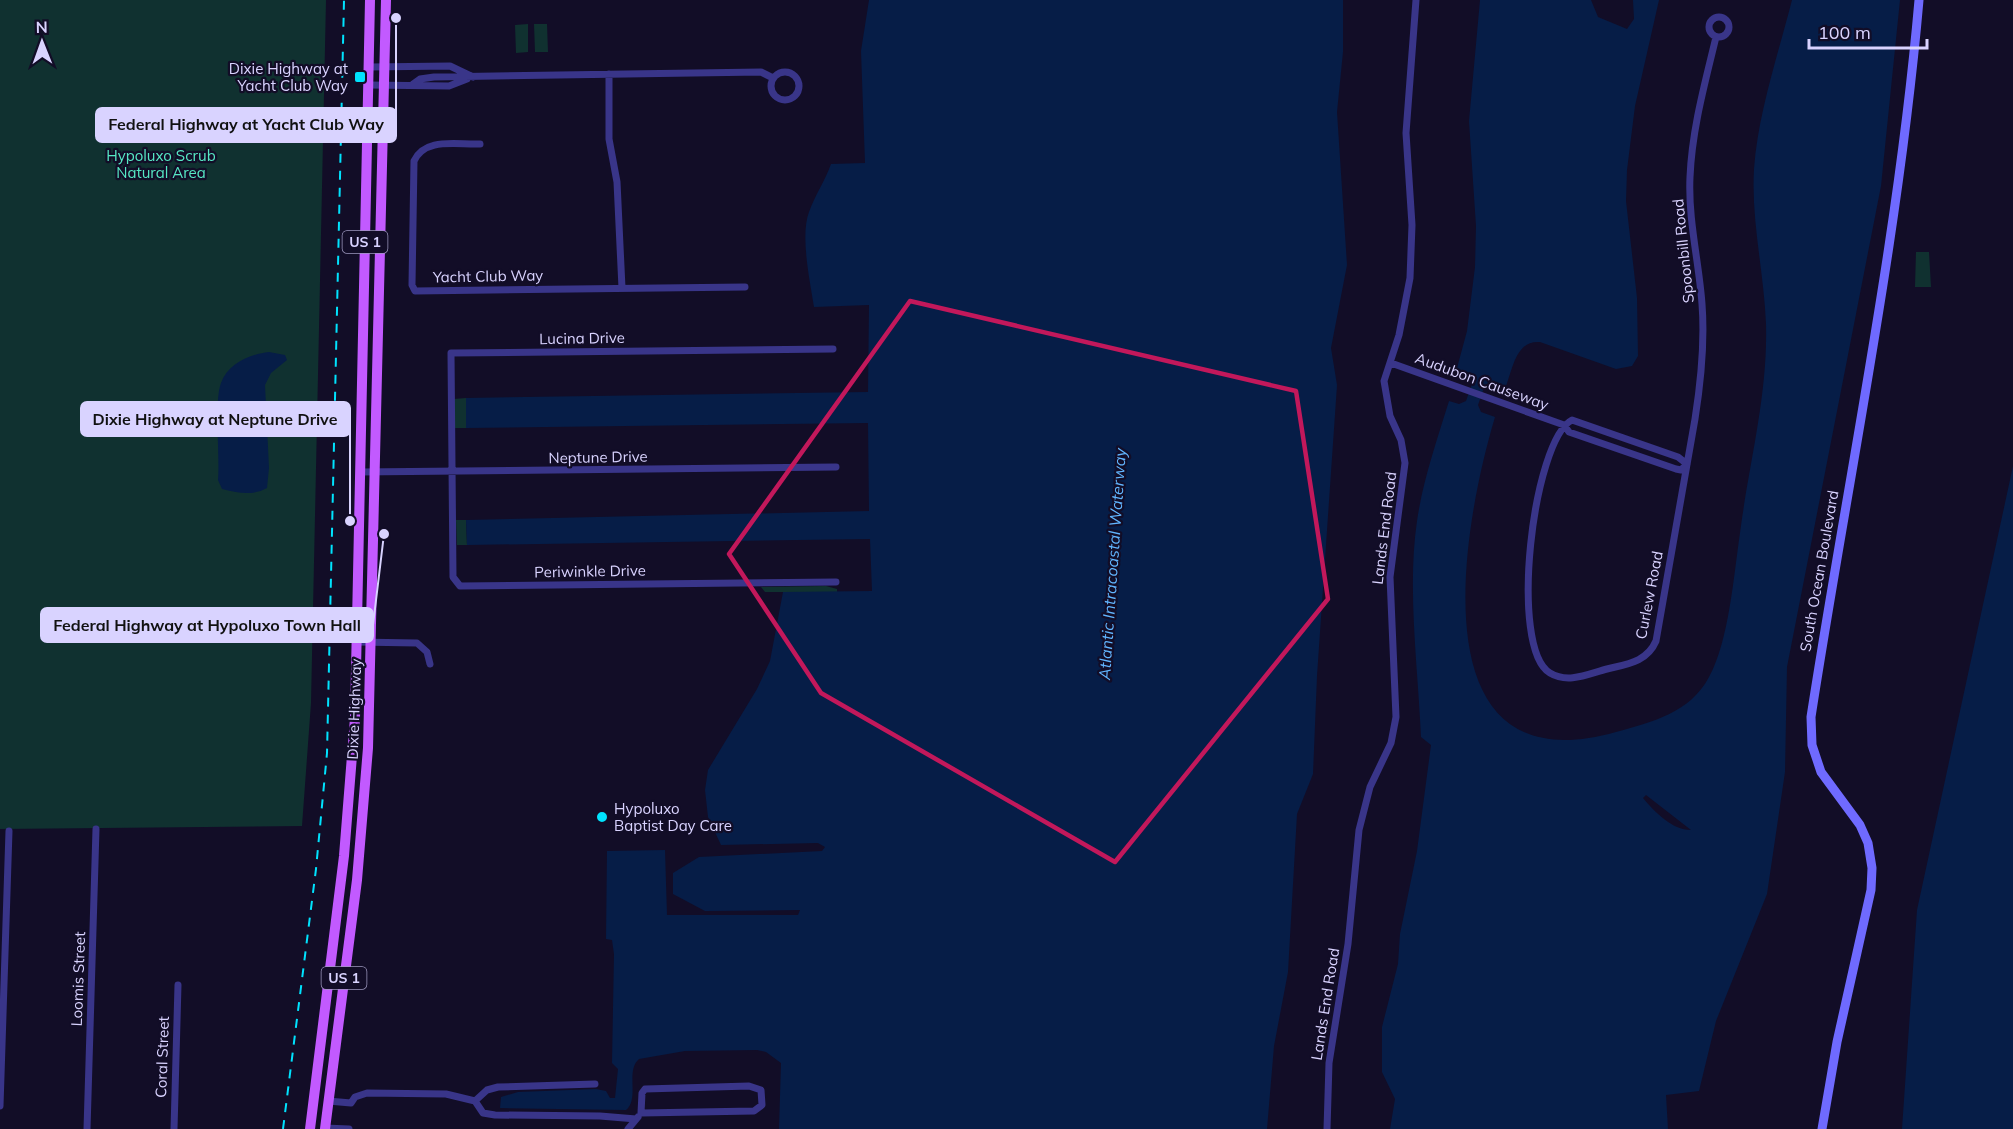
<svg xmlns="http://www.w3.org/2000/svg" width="2013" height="1129" font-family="Mulish,sans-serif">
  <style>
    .green { fill: #103130 }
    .water { fill: #061d47; fill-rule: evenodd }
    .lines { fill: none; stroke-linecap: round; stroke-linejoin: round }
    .street { stroke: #393589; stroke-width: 7 }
    .secondary { stroke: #6f6aff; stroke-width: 9 }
    .primary { stroke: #c25aff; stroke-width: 10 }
    .rail { stroke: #00e3fe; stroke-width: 2; stroke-dasharray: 9 8; stroke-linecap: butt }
    .marked { fill: none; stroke: #c2185b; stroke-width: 4.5; stroke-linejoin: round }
    .poi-dot { fill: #00e3fe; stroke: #120d27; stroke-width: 2 }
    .labels { text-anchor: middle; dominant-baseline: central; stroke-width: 4.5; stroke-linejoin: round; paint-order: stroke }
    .shield { fill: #120d27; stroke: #9d98be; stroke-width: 1.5 }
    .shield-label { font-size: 14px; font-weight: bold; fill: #d9d3ff }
    .poi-label { font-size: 15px; fill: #d9d3ff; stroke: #120d27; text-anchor: end }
    .park-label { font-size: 15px; fill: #56e8c4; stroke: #120d27 }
    .street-label { font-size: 15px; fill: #d9d3ff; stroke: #120d27 }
    .water-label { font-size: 16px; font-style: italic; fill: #61b5ff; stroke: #120d27 }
    .leader { fill: none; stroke: #d9d3ff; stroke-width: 2 }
    .callout-dot { fill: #d9d3ff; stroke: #120d27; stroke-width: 2 }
    .callout { fill: #d9d3ff; stroke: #d9d3ff; stroke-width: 2 }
    .callout-label { font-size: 16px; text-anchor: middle; font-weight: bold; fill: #111 }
  </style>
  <rect width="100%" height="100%" fill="#120d27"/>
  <path class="green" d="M0,0H326L311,703L302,826L0,829Z
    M528,24V52L516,53L515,25Z
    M534,24H547L548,52H535Z
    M1916,252H1929L1931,287H1915Z
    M466,398V428H454V399Z
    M456,520H466L467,545H457Z
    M826,586L837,589V592H765L761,587Z"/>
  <path class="water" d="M869,0H1343V52L1337,112L1347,265L1331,348L1337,385L1317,676L1313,774L1297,814L1288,972L1274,1046L1267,1129H779L781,1063L766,1052L757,1050L685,1051L639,1059C625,1071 640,1098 626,1110L500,1108L501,1097L518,1092L596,1089L606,1091L610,1098H615L618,1069L612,1063L614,954L612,940L606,939L607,851L665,850L667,915H798L800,910L705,911L673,894V873L699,857L822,851L825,847L818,843L721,845L708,817L705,790L708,770L757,689L770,661L783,592L872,591L870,539L467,545L466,520L869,511L868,423L466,428V398L868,392L869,305L814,307C810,281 800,236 809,212C815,195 825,181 831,164L865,163L861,51Z
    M1480,0H1591L1598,17L1627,29L1634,19L1633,0H1659L1635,106L1627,170L1626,201L1637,298L1638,356L1632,366L1616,369L1540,342C1516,340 1513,368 1506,386L1492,381L1485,385L1478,405L1481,412L1495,417C1462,527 1415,789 1616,732C1652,722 1690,713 1709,677C1729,641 1734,573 1740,533C1749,463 1768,395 1766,324C1764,272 1751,221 1754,169C1758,113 1778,55 1792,0H1900L1881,186L1787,667L1785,772L1767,894L1716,1021L1699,1091L1666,1095L1668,1129H1390L1395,1099L1382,1072V1027L1398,964L1400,934L1417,851L1431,745L1421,737C1418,667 1407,589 1417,521C1423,480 1437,440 1449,401L1459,404L1466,401L1473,381L1470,374L1457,368L1467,331L1475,267L1476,226L1469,121ZM1646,795L1691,830C1672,830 1655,812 1643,798Z
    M269,352L285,355L287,360L271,373L265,385L269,468L267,488C253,496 237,493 222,489L218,480C220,456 214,401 221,383C228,363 251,354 269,352Z
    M2013,466V1129H1902L1917,910Z"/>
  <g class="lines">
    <path class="street" d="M1709 27a10 10 0 1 1 20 0a10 10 0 1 1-20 0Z
      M369,67L450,66L473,77
      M771 86a14 14 0 1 1 28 0a14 14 0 1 1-28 0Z
      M609,74V139L617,182L622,288
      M413,84L420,79L434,77L761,72L773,78
      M369,85L449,86L467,79
      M480,144C456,145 425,137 414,161L412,285L415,291L745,287
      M833,349L451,353L453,577L460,586L836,582
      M1391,363L1564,425L1569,432L1676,469L1681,470L1687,464
      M1687,464L1678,457L1572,420C1533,440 1508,648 1550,673C1568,684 1588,674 1607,669C1627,664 1647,662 1656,641L1695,419C1701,381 1705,343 1702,304C1699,262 1688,220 1690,177C1692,129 1705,83 1716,37
      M360,472L836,467
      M357,642L417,643L427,652L430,664
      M749,1086L761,1090L762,1105L754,1111L641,1113L642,1093L645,1089Z
      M328,1101L351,1103L355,1097L367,1093L446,1094L475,1101L487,1090L498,1087L595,1084
      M475,1101L483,1113L495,1115L600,1116L636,1119
      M0,1106L9,831
      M325,1128L349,1129
      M87,1129L96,829
      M174,1129L178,985
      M628,1129L638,1117
      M1327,1129L1329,1063L1348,944L1359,830L1370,787L1391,743L1396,717L1390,577L1405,463L1401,440L1390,416L1384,381L1399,335L1410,278L1412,225L1406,133L1416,0"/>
    <path class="secondary" d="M1822,1129L1837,1042L1871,890L1872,868L1868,843L1860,825L1821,772L1812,745L1811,717C1848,478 1898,241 1919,0"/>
    <path class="primary" d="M310,1129L344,856L355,718L370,0
      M325,1129L357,880L368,748L386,0"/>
    <path class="rail" d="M283,1129L316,869L327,753L344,0"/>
  </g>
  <path class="marked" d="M910,301L1296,391L1328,599L1115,862L821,693L729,554Z"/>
  <g class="poi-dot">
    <rect x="354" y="71" width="12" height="12" rx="3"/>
    <circle cx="602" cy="817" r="6"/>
  </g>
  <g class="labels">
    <g class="shield">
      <rect x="342.5" y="231" width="45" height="22" rx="4.5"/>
      <rect x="321.5" y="967" width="45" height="22" rx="4.5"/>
    </g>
    <g class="shield-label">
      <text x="365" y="242">US 1</text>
      <text x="344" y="978">US 1</text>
    </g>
    <g class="poi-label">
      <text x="348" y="68">Dixie Highway at<tspan x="348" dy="17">Yacht Club Way</tspan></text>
      <text x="614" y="808" text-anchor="start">Hypoluxo<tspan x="614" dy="17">Baptist Day Care</tspan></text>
    </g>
    <g class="park-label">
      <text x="161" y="155">Hypoluxo Scrub<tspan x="161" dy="17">Natural Area</tspan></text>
    </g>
    <g class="street-label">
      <text transform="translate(1683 251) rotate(-96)">Spoonbill Road</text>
      <text transform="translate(488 276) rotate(-1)">Yacht Club Way</text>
      <text transform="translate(582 338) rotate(-1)">Lucina Drive</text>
      <text transform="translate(1482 381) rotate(20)">Audubon Causeway</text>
      <text transform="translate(598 457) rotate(-1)">Neptune Drive</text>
      <text transform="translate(1384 528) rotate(-83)">Lands End Road</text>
      <text transform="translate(590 571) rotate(-1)">Periwinkle Drive</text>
      <text transform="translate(1819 571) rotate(-80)">South Ocean Boulevard</text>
      <text transform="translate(1649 595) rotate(-79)">Curlew Road</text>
      <text transform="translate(354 709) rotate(-88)">Dixie Highway</text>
      <text transform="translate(78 979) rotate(-88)">Loomis Street</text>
      <text transform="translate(1325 1004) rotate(-81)">Lands End Road</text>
      <text transform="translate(162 1057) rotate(-88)">Coral Street</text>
    </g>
    <g class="water-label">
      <text transform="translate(1112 564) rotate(-86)">Atlantic Intracoastal Waterway</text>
    </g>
  </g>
  <path class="leader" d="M396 18L396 125M350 521L350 419M384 534L373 625"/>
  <g class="callout-dot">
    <circle cx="396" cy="18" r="6"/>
    <circle cx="350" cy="521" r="6"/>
    <circle cx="384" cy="534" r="6"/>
  </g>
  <g class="callout">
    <rect x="96" y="108" width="300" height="34" rx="6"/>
    <rect x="81" y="402" width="269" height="34" rx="6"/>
    <rect x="41" y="608" width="332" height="34" rx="6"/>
  </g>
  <g class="callout-label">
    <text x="246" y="130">Federal Highway at Yacht Club Way</text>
    <text x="215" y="425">Dixie Highway at Neptune Drive</text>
    <text x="207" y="631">Federal Highway at Hypoluxo Town Hall</text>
  </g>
  <g transform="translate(42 42) rotate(359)" stroke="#120d27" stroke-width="4.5" paint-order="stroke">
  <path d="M0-4.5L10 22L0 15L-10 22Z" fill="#d9d3ff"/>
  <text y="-9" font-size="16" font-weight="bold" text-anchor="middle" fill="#d9d3ff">N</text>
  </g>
  <path d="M1809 39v9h118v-9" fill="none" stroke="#d9d3ff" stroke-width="3"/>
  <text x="1818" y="39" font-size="18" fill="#d9d3ff" stroke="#120d27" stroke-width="4.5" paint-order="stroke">100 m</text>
</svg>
